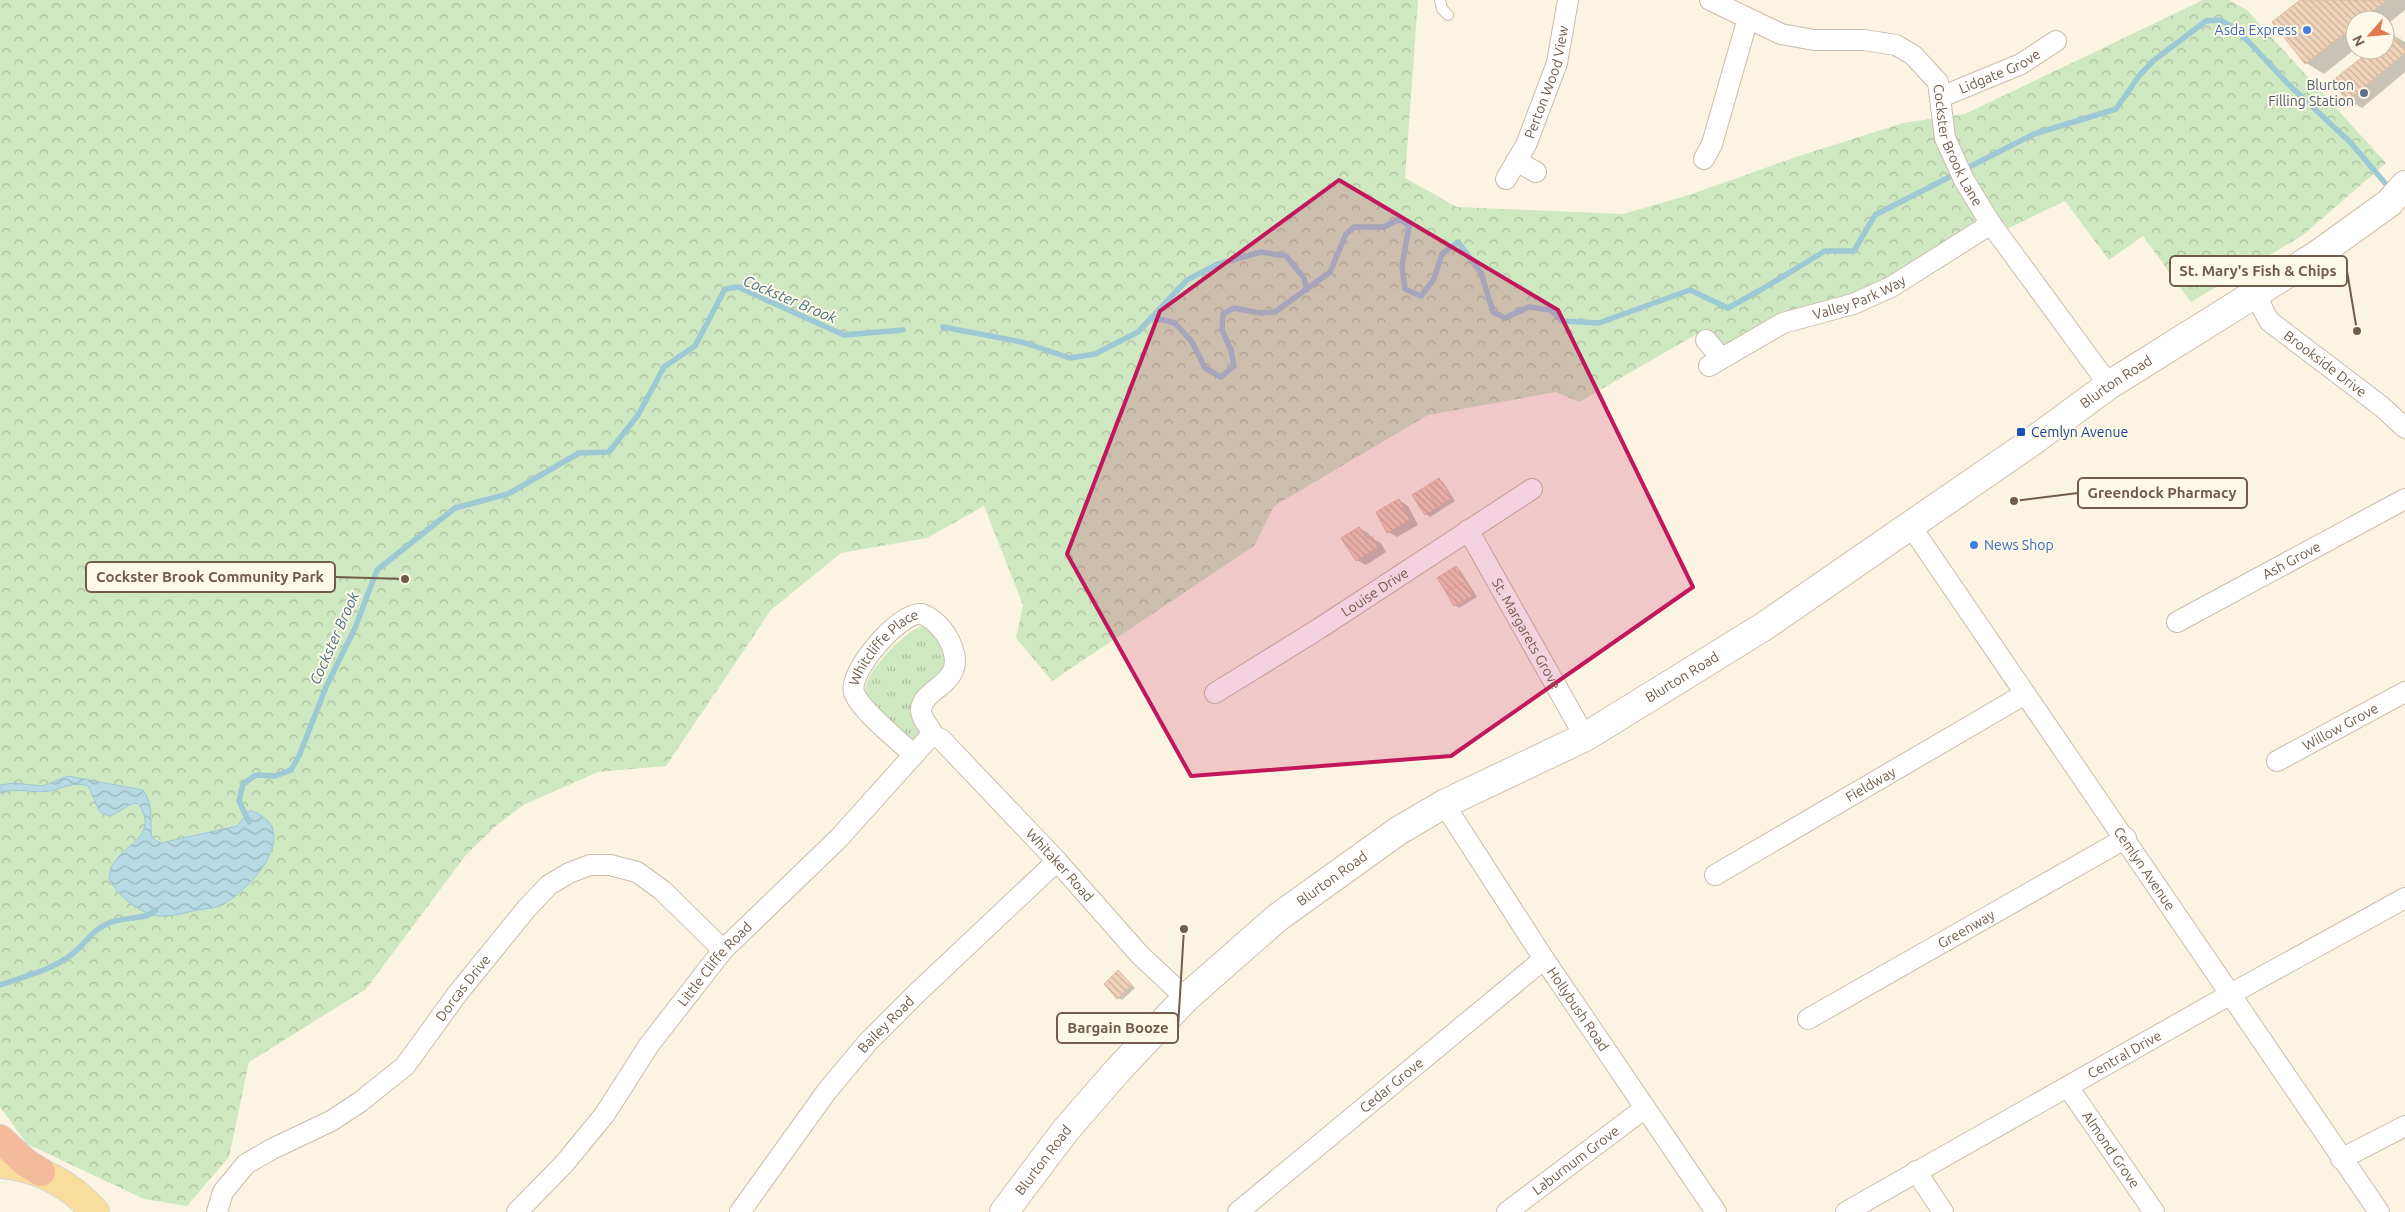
<svg xmlns="http://www.w3.org/2000/svg" width="2405" height="1212" font-family="Ubuntu,sans-serif">
  <style>
    .grass { fill: url(#grass-tufts) }
    .park { fill: url(#park-crowns) }
    .water { fill: url(#water-waves); stroke: #9fc8d5 }
    .shadow { fill: #0003 }
    .lines { fill: none; stroke-linecap: round; stroke-linejoin: round }
    .stream { stroke: #9fc8d5; stroke-width: 5.5 }
    .building { fill: url(#building-back-hatch); stroke: #e1bc9d }
    .lane-casing { stroke: #ccbcaa; stroke-width: 12 }
    .street-casing { stroke: #ccbcaa; stroke-width: 22 }
    .secondary-casing { stroke: #d1beaa; stroke-width: 30 }
    .primary-casing { stroke: #dad4d0; stroke-width: 30 }
    .highway-casing { stroke: #dad4d0; stroke-width: 30 }
    .lane { stroke: #fff; stroke-width: 10 }
    .street { stroke: #fff; stroke-width: 20 }
    .secondary { stroke: #fff; stroke-width: 28 }
    .primary { stroke: #f8dd9d; stroke-width: 28 }
    .highway { stroke: #f3ba9c; stroke-width: 28 }
    .marked { fill: #c2185b; fill-opacity: 0.2; stroke: #c2185b; stroke-width: 4; stroke-linejoin: round }
    .shop-dot { fill: #3f7fe0; stroke: #fef8e9; stroke-width: 2 }
    .service-dot { fill: #5c6f8a; stroke: #fef8e9; stroke-width: 2 }
    .transit-dot { fill: #1a4fb4; stroke: #fef8e9; stroke-width: 2 }
    .labels { text-anchor: middle; dominant-baseline: central; stroke-width: 4; stroke-linejoin: round; paint-order: stroke }
    .shop-label { font-size: 14px; fill: #366cbe; stroke: #fef8e9; text-anchor: end }
    .street-label { font-size: 14px; fill: #725b4a; stroke: #fef8e9 }
    .service-label { font-size: 14px; fill: #4e5e75; stroke: #fef8e9; text-anchor: end }
    .transit-label { font-size: 14px; fill: #164399; stroke: #fef8e9; text-anchor: start }
    .water-label { font-size: 15px; font-style: italic; fill: #457585; stroke: #fef8e9 }
    .leader { fill: none; stroke: #725b4a; stroke-width: 2 }
    .callout-dot { fill: #725b4a; stroke: #fef8e9; stroke-width: 2 }
    .callout { fill: #fef8e9; stroke: #725b4a; stroke-width: 2 }
    .callout-label { font-size: 15px; text-anchor: middle; font-weight: bold; fill: #725b4a }
  </style>
  <defs>
    <pattern id="grass-tufts" width="24" height="20" patternUnits="userSpaceOnUse" patternTransform="scale(1.25)"><rect width="24" height="20" fill="#cee8c2"/><path d="M3 7l-1-3M5 7V3M7 7l1-3M15 17l-1-3M17 17v-4M19 17l1-3" fill="none" stroke="#acbfa0"/></pattern>
    <pattern id="park-crowns" width="20" height="18" patternUnits="userSpaceOnUse" patternTransform="scale(1.25)"><rect width="20" height="18" fill="#cee8c2"/><path d="M2 6a3 3 0 1 1 6 0M12 15a3 3 0 1 1 6 0" fill="none" stroke="#acbfa0"/></pattern>
    <pattern id="water-waves" width="16" height="10" patternUnits="userSpaceOnUse" patternTransform="scale(1.25)"><rect width="16" height="10" fill="#b8dae4"/><path d="M0 5q4-4 8 0t8 0" fill="none" stroke="#9ab4bb"/></pattern>
    <pattern id="building-back-hatch" width="6" height="6" patternUnits="userSpaceOnUse" patternTransform="scale(1.25)"><rect width="6" height="6" fill="#efd4bb"/><path d="M-1 5l2 2M0 0l6 6M5-1l2 2" fill="none" stroke="#c6af9a"/></pattern>
  </defs>
  <rect width="100%" height="100%" fill="#fbf4e3"/>
  <path class="grass" d="M923,626C939,632 944,646 950,661L923,698L927,734L918,747L869,701L865,689C868,670 904,631 923,626Z"/>
  <path class="park" d="M0,0H1418L1405,178L1457,207L1623,214L1689,195L1796,157L1903,123L1965,114L2203,0H2229L2247,10L2386,163L2303,235L2191,302L2143,236L2109,260L2065,201L1988,238L1878,305L1800,327L1753,345L1720,367L1697,334L1579,402L1556,392L1428,415L1274,506L1254,546L1052,681L1016,638L1023,605L984,506L927,538L841,553L771,610L666,766L598,772L523,805L497,825L466,855L366,989L249,1062L229,1157L187,1206L144,1199L27,1144L0,1107Z"/>
  <path class="water" d="M68,776L143,790C155,808 149,817 152,838L161,843L237,826L250,810C303,829 255,884 227,902C218,909 209,908 198,910C187,912 176,916 164,916C144,918 118,896 109,879C110,875 110,868 113,864C126,843 160,835 138,803C126,804 120,813 109,816L100,812L88,786C74,781 64,788 50,791C33,794 18,787 0,793V785L14,783L42,786Z"/>
  <path class="shadow" d="M2302,0H2405V10L2385,26V20H2355V49L2324,74L2306,63L2273,22Z
    M2393,35L2405,42V72L2362,108L2348,100L2334,81L2373,50H2385V41Z
    M1439,479L1443,482L1455,501L1430,517L1426,514L1414,496Z
    M1399,500L1408,506L1418,525L1397,537L1388,532Z
    M1359,528L1368,533L1371,538L1381,543L1386,552L1366,565L1357,560Z
    M1456,568L1460,570L1477,597L1459,608L1455,605L1439,578Z
    M1119,972L1135,988L1122,1000L1118,998Z"/>
  <g class="lines">
    <path class="stream" d="M1151,317L1175,323L1192,342L1205,368L1221,377L1234,366L1231,350L1222,330L1223,314L1234,308L1260,313L1275,312L1330,272L1346,234L1354,227H1384L1400,219L1409,226L1402,266L1405,289L1421,296L1434,279L1442,254L1458,242L1481,273L1493,312L1505,318L1529,307L1551,310L1562,321L1599,323L1690,290L1728,308L1764,288L1825,251H1854L1875,215L2034,134L2116,109L2139,76L2153,61L2206,21L2220,20L2234,28L2249,42L2288,84L2350,142L2391,190
      M943,327L1022,342L1070,358L1095,354L1138,332L1187,280L1218,264L1261,252L1286,256L1304,278L1307,290
      M249,822L239,801L243,784L256,775L275,776L291,770L299,756L326,687L355,628L377,570L455,508L508,494L579,453L609,452L638,415L664,367L695,346L725,289L738,287L844,335L903,330
      M0,985C24,977 51,970 71,955C85,945 92,929 109,923C122,917 146,920 156,910"/>
  </g>
  <path class="building" d="M2300,0H2387L2362,20H2355V25L2305,64L2272,22Z
    M2392,33L2405,49V53L2347,101L2332,81L2371,50H2385V39Z
    M1439,478L1452,498L1438,507L1425,487Z
    M1425,487L1438,507L1425,515L1412,495Z
    M1399,499L1410,520L1387,533L1376,512Z
    M1359,527L1367,539L1372,536L1378,547L1356,561L1341,538Z
    M1456,566L1466,582L1446,592L1437,578Z
    M1466,582L1474,595L1454,606L1446,592Z
    M1118,970L1132,985L1117,999L1104,984Z"/>
  <g class="lines">
    <g class="lane-casing">
      <path id="lane" d="M1440,0L1442,9L1448,15"/>
    </g>
    <g class="street-casing">
      <g id="street">
        <path id="s1" d="M1710,0L1781,34L1814,40H1864L1896,45L1913,55L1938,82L1945,138L1964,180L1991,224L2109,385"/>
        <path id="s2" d="M1941,97L2021,64L2056,41"/>
        <path d="M1704,159L1712,144L1748,18"/>
        <path d="M1516,161L1536,172"/>
        <path id="s3" d="M1506,179L1526,145L1557,63L1568,0"/>
        <path id="s4" d="M2255,294L2269,321L2381,406L2405,428"/>
        <path d="M1706,340L1721,358"/>
        <path id="s5" d="M1709,366L1783,323L1853,304L1891,287L1991,224"/>
        <path id="s6" d="M1910,525L2379,1212"/>
        <path id="s7" d="M1468,530L1585,737"/>
        <path id="s8" d="M2177,622L2405,499"/>
        <path id="s9" d="M1215,693L1320,628L1532,489"/>
        <path id="s10" d="M934,736L941,739L1057,861L1140,955L1186,998"/>
        <path id="s11" d="M914,755C900,742 858,708 854,692C848,671 901,611 921,614C933,617 945,631 950,642C970,685 923,686 921,709C920,718 930,727 934,736"/>
        <path id="s12" d="M2277,761L2405,692"/>
        <path id="s13" d="M1444,804L1544,959L1716,1212"/>
        <path id="s14" d="M1715,875L2025,694"/>
        <path id="s15" d="M1808,1019L2126,838"/>
        <path id="s16" d="M2068,1087L2154,1212"/>
        <path d="M2341,1159L2405,1126"/>
        <path d="M1916,1171L1943,1212"/>
        <path id="s17" d="M217,1212L223,1192L246,1164L272,1149L331,1121L360,1102L405,1066L458,993L527,908L549,885L569,873L590,865H610L637,872L662,890L723,950"/>
        <path id="s18" d="M517,1212L564,1164L605,1114L649,1045L723,950L839,838L928,739L934,736"/>
        <path id="s19" d="M740,1212L827,1091L867,1043L918,992L1057,861"/>
        <path id="s20" d="M1238,1212L1544,959"/>
        <path id="s21" d="M1507,1212L1645,1108"/>
        <path id="s22" d="M1846,1212L2238,990L2405,898"/>
      </g>
    </g>
    <g class="secondary-casing">
      <g id="secondary">
        <path id="s23" d="M1004,1212L1065,1131L1118,1070L1186,998L1277,918L1398,831L1444,804L1585,737L1763,627L2030,443L2109,385L2317,255L2389,203L2405,185"/>
      </g>
    </g>
    <g class="primary-casing">
      <path id="primary" d="M0,1164C38,1167 70,1184 95,1212"/>
    </g>
    <g class="highway-casing">
      <path id="highway" d="M0,1139L26,1163L41,1172"/>
    </g>
    <use href="#lane" class="lane"/>
    <use href="#street" class="street"/>
    <use href="#secondary" class="secondary"/>
    <use href="#primary" class="primary"/>
    <use href="#highway" class="highway"/>
  </g>
  <path class="marked" d="M1339,180L1558,310L1693,587L1451,756L1191,776L1067,554L1160,311Z"/>
  <g class="shop-dot">
    <circle cx="2307" cy="30" r="5"/>
    <circle cx="1974" cy="545" r="5"/>
  </g>
  <circle class="service-dot" cx="2364" cy="93" r="5"/>
  <rect class="transit-dot" x="2016" y="427" width="10" height="10" rx="2.5"/>
  <g class="labels">
    <g class="shop-label">
      <text x="2297" y="30">Asda Express</text>
      <text x="1984" y="545" text-anchor="start">News Shop</text>
    </g>
    <g class="street-label">
      <text stroke="none"><textPath href="#s2" startOffset="64">Lidgate Grove</textPath></text>
      <text stroke="none"><textPath href="#s3" startOffset="106">Perton Wood View</textPath></text>
      <text stroke="none"><textPath href="#s1" startOffset="318">Cockster Brook Lane</textPath></text>
      <text stroke="none"><textPath href="#s5" startOffset="166">Valley Park Way</textPath></text>
      <text stroke="none"><textPath href="#s4" startOffset="101">Brookside Drive</textPath></text>
      <text stroke="none"><textPath href="#s23" startOffset="1400">Blurton Road</textPath></text>
      <text stroke="none"><textPath href="#s8" startOffset="130">Ash Grove</textPath></text>
      <text stroke="none"><textPath href="#s9" startOffset="189">Louise Drive</textPath></text>
      <text stroke="none"><textPath href="#s7" startOffset="119">St. Margarets Grove</textPath></text>
      <text stroke="none"><textPath href="#s11" startOffset="144">Whitcliffe Place</textPath></text>
      <text stroke="none"><textPath href="#s23" startOffset="875">Blurton Road</textPath></text>
      <text stroke="none"><textPath href="#s12" startOffset="72">Willow Grove</textPath></text>
      <text stroke="none"><textPath href="#s14" startOffset="180">Fieldway</textPath></text>
      <text stroke="none"><textPath href="#s10" startOffset="181">Whitaker Road</textPath></text>
      <text stroke="none"><textPath href="#s6" startOffset="416">Cemlyn Avenue</textPath></text>
      <text stroke="none"><textPath href="#s23" startOffset="470">Blurton Road</textPath></text>
      <text stroke="none"><textPath href="#s15" startOffset="182">Greenway</textPath></text>
      <text stroke="none"><textPath href="#s18" startOffset="318">Little Cliffe Road</textPath></text>
      <text stroke="none"><textPath href="#s17" startOffset="342">Dorcas Drive</textPath></text>
      <text stroke="none"><textPath href="#s13" startOffset="245">Hollybush Road</textPath></text>
      <text stroke="none"><textPath href="#s19" startOffset="238">Bailey Road</textPath></text>
      <text stroke="none"><textPath href="#s22" startOffset="320">Central Drive</textPath></text>
      <text stroke="none"><textPath href="#s20" startOffset="199">Cedar Grove</textPath></text>
      <text stroke="none"><textPath href="#s16" startOffset="76">Almond Grove</textPath></text>
      <text stroke="none"><textPath href="#s23" startOffset="65">Blurton Road</textPath></text>
      <text stroke="none"><textPath href="#s21" startOffset="86">Laburnum Grove</textPath></text>
    </g>
    <g class="service-label">
      <text x="2354" y="85">Blurton<tspan x="2354" dy="16">Filling Station</tspan></text>
    </g>
    <g class="transit-label">
      <text x="2031" y="432">Cemlyn Avenue</text>
    </g>
    <g class="water-label">
      <text transform="translate(790 299) rotate(23)">Cockster Brook</text>
      <text transform="translate(334 638) rotate(-66)">Cockster Brook</text>
    </g>
  </g>
  <path class="leader" d="M2357 331L2347 271M2014 501L2078 493M405 579L335 577M1184 929L1178 1028"/>
  <g class="callout-dot">
    <circle cx="2357" cy="331" r="5"/>
    <circle cx="2014" cy="501" r="5"/>
    <circle cx="405" cy="579" r="5"/>
    <circle cx="1184" cy="929" r="5"/>
  </g>
  <g class="callout">
    <rect x="2170" y="256" width="177" height="30" rx="5"/>
    <rect x="2078" y="478" width="169" height="30" rx="5"/>
    <rect x="86" y="562" width="249" height="30" rx="5"/>
    <rect x="1057" y="1013" width="121" height="30" rx="5"/>
  </g>
  <g class="callout-label">
    <text x="2258" y="276">St. Mary's Fish &amp; Chips</text>
    <text x="2162" y="498">Greendock Pharmacy</text>
    <text x="210" y="582">Cockster Brook Community Park</text>
    <text x="1118" y="1033">Bargain Booze</text>
  </g>
  <g transform="translate(2370 35) rotate(243)"><circle r="24" fill="#fef8e9" stroke="#c6b9a9"/>
  <path d="M0-4L9 19L0 12L-9 19Z" fill="#e1794c"/>
  <text y="-8" font-size="14" font-weight="bold" text-anchor="middle" fill="#725b4a">N</text>
  </g>
</svg>
